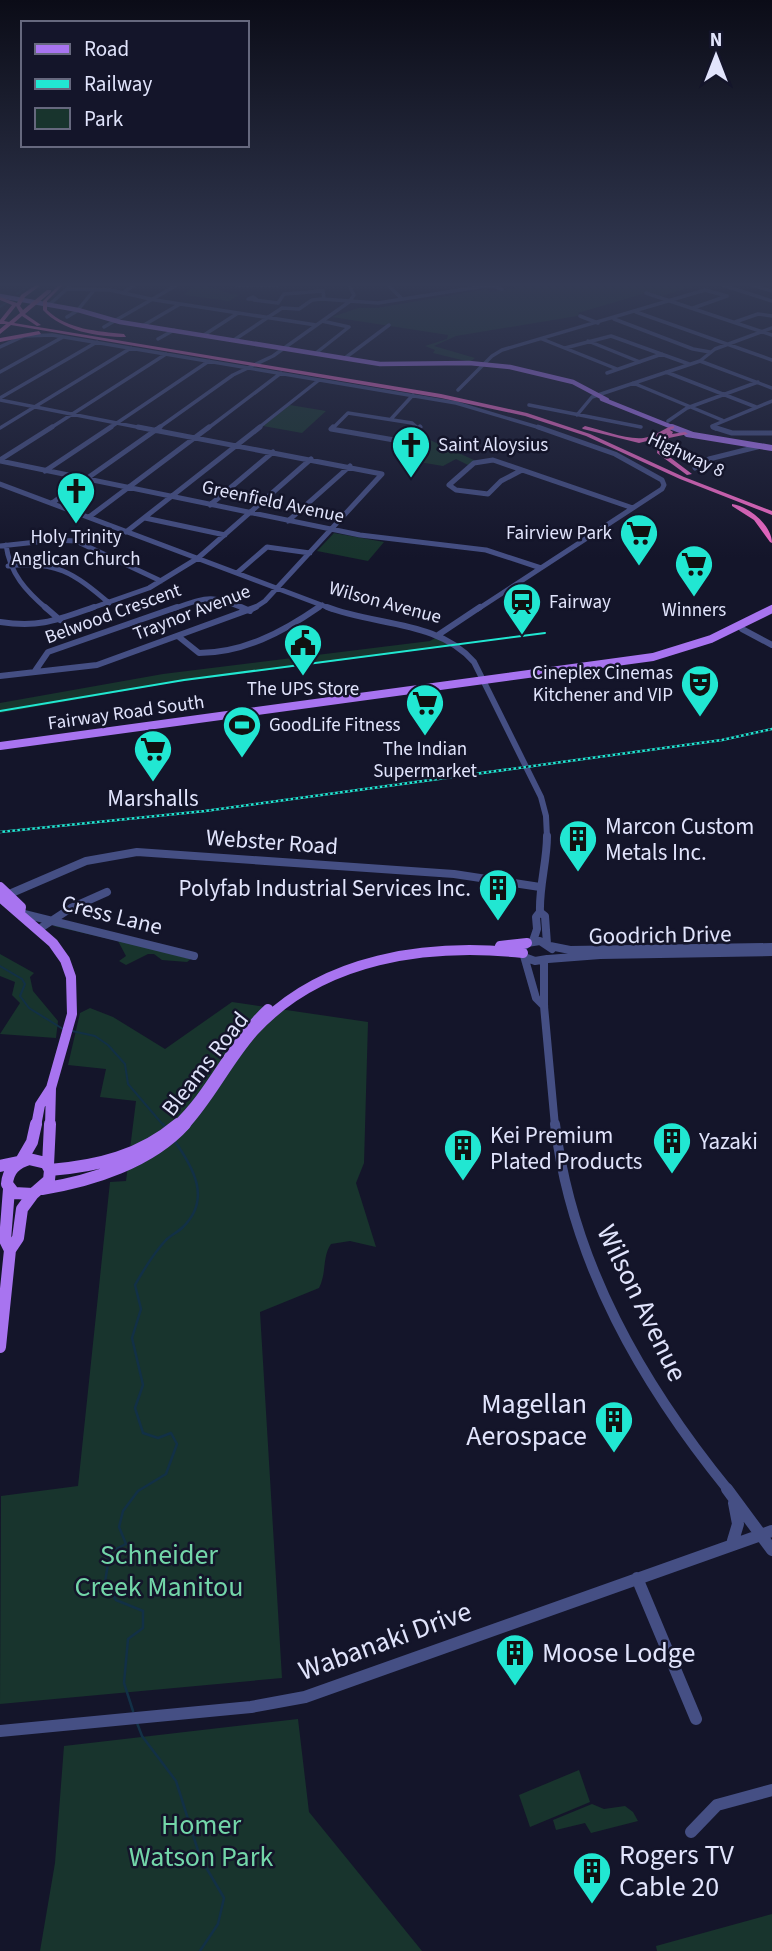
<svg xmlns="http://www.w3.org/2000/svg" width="772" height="1951" font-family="'Source Sans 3',sans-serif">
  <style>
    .green { fill: #18342d }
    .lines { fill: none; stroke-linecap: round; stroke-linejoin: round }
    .stream-far1 { stroke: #123046; stroke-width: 2 }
    .stream { stroke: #123046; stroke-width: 2.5 }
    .minor-far5 { stroke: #454f84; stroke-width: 3.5 }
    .minor-far4 { stroke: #454f84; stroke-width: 5 }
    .minor-far3 { stroke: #454f84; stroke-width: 6 }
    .minor-far2 { stroke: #454f84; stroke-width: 8 }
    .minor-far1 { stroke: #454f84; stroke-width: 10 }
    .minor { stroke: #454f84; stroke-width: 12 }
    .major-far4 { stroke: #a874f0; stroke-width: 4.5 }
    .major-far3 { stroke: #a874f0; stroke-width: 6 }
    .major-far2 { stroke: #a874f0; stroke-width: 8 }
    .major-far1 { stroke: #a874f0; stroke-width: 10 }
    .major { stroke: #a874f0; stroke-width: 12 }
    .highway { fill: #ef69c5; fill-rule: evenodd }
    .tram { stroke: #21e7d2; stroke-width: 2 }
    .rail-casing { stroke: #21e7d2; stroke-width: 2.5 }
    .rail { stroke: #14152a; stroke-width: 2; stroke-dasharray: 2.5; stroke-linecap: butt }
    .labels { text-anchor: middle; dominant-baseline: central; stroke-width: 5; stroke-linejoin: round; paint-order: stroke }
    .far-poi-label { font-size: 19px; fill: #e1e4fc; stroke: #14152a }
    .far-street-label { font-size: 19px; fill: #e1e4fc; stroke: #14152a }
    .poi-label { font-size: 23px; fill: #e1e4fc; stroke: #14152a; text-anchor: start }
    .street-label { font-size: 23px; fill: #e1e4fc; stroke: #14152a }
    .near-street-label { font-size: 28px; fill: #e1e4fc; stroke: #14152a }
    .near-poi-label { font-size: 28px; fill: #e1e4fc; stroke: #14152a; text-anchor: start }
    .near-park-label { font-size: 28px; fill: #73d6a9; stroke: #14152a }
  </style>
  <rect width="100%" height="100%" fill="#14152a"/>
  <path class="green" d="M196,285C215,285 221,293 239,295L229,301L184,295Z
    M511,285H697L662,296L649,292L578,313L581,315L577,316L456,336L434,346L475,358L470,362L433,353L435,350L425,346L447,339L448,335L332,317L358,308H377L487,289L490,292L516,288Z
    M290,405L326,411L302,433L263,426Z
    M411,439L428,443L430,440L476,461L468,465L456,459L443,466L401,459L406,453L402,444Z
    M334,533L384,542L368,561L317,551Z
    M437,637L450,646L170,683L0,713V703L163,674L430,641Z
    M57,924L191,959L187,962L162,960L154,954H148L126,965L119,961L126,956L118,941L53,926Z
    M0,954L34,973L30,977L33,991L58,1021L56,1038L0,1034L20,1003L12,995L15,982L0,976Z
    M232,1002L368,1022L364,1163L356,1183L376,1247L350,1241L331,1244C322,1257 327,1272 319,1288L260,1312L282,1678L0,1704L1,1496L78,1486L110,1182L126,1181L136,1101L100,1097L106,1069L68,1065L80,1013L90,1008L113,1017L165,1049Z
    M298,1719L309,1812L422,1951H40L55,1863L64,1746Z
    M579,1770L590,1802L530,1827L519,1795Z
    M592,1804L604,1809L625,1806L633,1812L638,1821L591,1833L585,1823L556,1830L553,1820Z
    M772,1914V1951H657L656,1946Z"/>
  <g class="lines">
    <path class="stream-far1" d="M17,294L30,285
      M0,307L6,303
      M0,966L22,979L25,984L20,996L29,1008L63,1029
      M72,1031L95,1036L108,1045L125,1064L128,1084L164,1126"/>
    <path class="stream" d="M163,1124L165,1127
      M133,1711L124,1683L128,1639L143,1628V1611L116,1600L105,1582L110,1552L126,1544L119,1527L123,1511L138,1491L166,1474L177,1444L171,1433L158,1438L143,1433L135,1408L143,1385L132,1338L141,1309L135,1285C144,1269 153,1254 166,1240C171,1235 178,1232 183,1227C212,1199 193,1167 174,1140
      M137,1723L142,1736L176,1781L200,1857L224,1898L218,1924L200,1951"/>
    <path class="minor-far5" d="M236,285H278
      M388,285L402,299
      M490,285L502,289
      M722,285L772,301
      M752,285L772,291
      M67,289L110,290L155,300L316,325
      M123,293L134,285
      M646,293L772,335
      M253,297L256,299H248Z
      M254,300L278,303
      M278,303L284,294L323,291L324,299
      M49,305L69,287
      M282,308L299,309L312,300L322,299L378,303L491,285
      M636,312L772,360
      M580,316L598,323
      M67,317L77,311L95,289
      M614,319L693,349L710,352
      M735,322L758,314L772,316
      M144,325L180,304
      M104,327L177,285
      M204,335L238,313
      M158,339L174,330
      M542,339L617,369
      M234,340L282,308
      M588,341L640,362
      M0,347L24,336L52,335L456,403L544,429
      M565,348L611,336L689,364
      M316,353L349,327L322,321
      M345,358L389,325
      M700,361L772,388
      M0,372L63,337
      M666,372L756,407
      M607,373L662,354
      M633,383L722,420
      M458,390L492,356L502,350L705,290L727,296L693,308
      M0,398L97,342
      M0,400L147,429
      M529,405L641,427
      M577,415L592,397L700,361L715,349L772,328
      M391,419L413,395
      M668,421L687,408L758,382
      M0,428L131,348
      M49,429L166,354
      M108,429L209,361
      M157,429L233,375L273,356L349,302L354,295L349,285
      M207,429L281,373
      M257,429L319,380
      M332,429L348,413L412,423L419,429
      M716,429L712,426L772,401"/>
    <path class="minor-far4" d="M138,427L382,474L265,601L253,609
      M333,427L331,429L400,441L409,439L420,427
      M713,427L732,433H772
      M0,460L52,427
      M0,461L360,535L486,550L541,568
      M695,468L709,459L761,446
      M522,470L501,481L488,494L456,490L449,485L474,463L493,460L633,508
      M45,471L111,427
      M0,484L332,609
      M52,503L160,427
      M210,505L273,452
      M89,517L209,427
      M145,518L225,535
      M288,521L350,466
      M126,532L260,427
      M6,545C10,574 26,591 47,609
      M0,546L55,540L76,541L161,581
      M8,566C55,560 74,573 109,603
      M237,573L267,547L310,553
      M89,609L149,588L198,558L311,459
      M172,609C208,597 209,594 245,609
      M316,609L322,605
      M478,609L662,489L664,485L662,480L615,454L538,427"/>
    <path class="minor-far3" d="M45,607L60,620
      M241,607L250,611
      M327,607C375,626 438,620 474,662L541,797L546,816L547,837
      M0,622C40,628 57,620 94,607
      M742,629L772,645
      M438,635L480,607
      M179,637L199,653C243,653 283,632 319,607
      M35,671L48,652L177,607
      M0,676L97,665L256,607"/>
    <path class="minor-far2" d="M7,895L86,861L137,852L454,874L540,887
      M540,912L545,916L547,944
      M20,913L194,956
      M39,929L71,908L107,892
      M533,941L537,929L536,917L540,912C539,886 547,862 547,836
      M550,946L570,950L772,947
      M527,958L535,961L547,959
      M548,959L600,955L772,952
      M544,960V1006L555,1126
      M544,1006L536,998L522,949L527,943L540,941L552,949"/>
    <path class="minor-far1" d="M555,1124C572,1263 642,1384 729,1491"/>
    <path class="minor" d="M727,1489L772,1550
      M732,1544L738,1524L734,1503
      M637,1578L696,1719
      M0,1731L251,1707L305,1697L772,1531
      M691,1832L717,1805L772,1790"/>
    <path class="major-far4" d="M0,296L78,310L120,322L380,364L469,363L510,367L573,382L607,400
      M602,399L677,429"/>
    <path class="major-far3" d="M672,427L693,435
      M687,434L772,448"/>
    <path class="major-far2" d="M0,746L653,657L711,639L772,609"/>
    <path class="major-far1" d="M0,887L21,907L20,913
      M0,897L53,943L65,960L71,977L72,1014L51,1088L50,1126
      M500,946L527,943
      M36,1126L40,1105L51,1088
      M176,1126C213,1092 231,1043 268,1009
      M184,1126C211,1097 228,1060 254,1031C322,957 428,943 523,953"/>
    <path class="major" d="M29,1159L46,1163L50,1170L49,1180L33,1194L14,1193L7,1184C8,1170 16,1163 29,1159Z
      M21,1161L32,1142L36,1124
      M48,1165L50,1124
      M0,1166L18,1162
      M50,1170C98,1166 140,1156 178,1124
      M9,1189L5,1240L10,1250
      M42,1189C92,1181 151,1162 185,1124
      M0,1347L10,1250L18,1238L22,1209L33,1194"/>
    <path class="highway" d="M36,285H41L25,297L20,306L23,310L47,290H51V292L25,314L41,325L37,326L22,316L14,323L441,394L527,413L590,434L684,477L772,511V515L680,479L586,436L525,416L441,398L11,325L0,334V329L6,324H0V320L12,305L0,300V297L17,303L21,295ZM16,306L20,313L9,322L4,321Z
      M59,285H63L47,301V310C68,330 97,331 124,334L126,337C98,337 62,331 43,310V301Z
      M39,331L41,334L0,342V338Z
      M585,426C602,430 632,442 648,437C657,435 665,427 674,426V428L670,430L673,432L672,434L685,432L688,434L669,438L664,445L663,452L692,474L687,475L657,453L658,445L667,433L655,439L639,443L583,429L582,428Z
      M732,504C748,506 772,525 772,543L770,542L754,520L732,506Z"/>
    <path class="tram" d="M0,711L184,680L545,633"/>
    <g class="rail-casing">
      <path id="rail" d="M0,832L205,811L722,740L772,729"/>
    </g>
    <use href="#rail" class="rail"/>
  </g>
  <linearGradient id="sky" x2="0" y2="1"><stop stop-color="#0b0c17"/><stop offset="0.51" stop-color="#343b55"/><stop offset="1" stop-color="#343b55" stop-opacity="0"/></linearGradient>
  <rect width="772" height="558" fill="url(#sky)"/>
  <defs>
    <g id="church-pin" transform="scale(2.0125)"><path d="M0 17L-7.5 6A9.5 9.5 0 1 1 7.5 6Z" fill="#21e7d2" stroke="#14152a"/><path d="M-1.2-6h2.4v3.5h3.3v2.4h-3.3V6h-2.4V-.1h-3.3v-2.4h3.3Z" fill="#111"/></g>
    <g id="supermarket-pin" transform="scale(2.0125)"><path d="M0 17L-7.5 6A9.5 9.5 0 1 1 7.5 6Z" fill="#21e7d2" stroke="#14152a"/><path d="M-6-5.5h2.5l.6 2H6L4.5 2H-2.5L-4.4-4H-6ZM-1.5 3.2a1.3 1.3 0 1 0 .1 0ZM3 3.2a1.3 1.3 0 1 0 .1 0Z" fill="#111"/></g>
    <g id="station-pin" transform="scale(2.0125)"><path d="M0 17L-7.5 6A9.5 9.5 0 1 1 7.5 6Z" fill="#21e7d2" stroke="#14152a"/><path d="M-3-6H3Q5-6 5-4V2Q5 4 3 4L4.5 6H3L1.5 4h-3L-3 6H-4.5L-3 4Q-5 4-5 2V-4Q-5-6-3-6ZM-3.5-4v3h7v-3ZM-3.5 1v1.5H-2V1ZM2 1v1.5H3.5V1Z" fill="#111"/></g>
    <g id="civic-pin" transform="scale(2.0125)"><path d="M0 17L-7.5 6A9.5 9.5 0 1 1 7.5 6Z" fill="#21e7d2" stroke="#14152a"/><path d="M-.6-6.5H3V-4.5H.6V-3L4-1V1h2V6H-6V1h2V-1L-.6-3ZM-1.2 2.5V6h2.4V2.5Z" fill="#111"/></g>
    <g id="theatre-pin" transform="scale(2.0125)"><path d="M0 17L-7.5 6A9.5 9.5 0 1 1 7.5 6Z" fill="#21e7d2" stroke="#14152a"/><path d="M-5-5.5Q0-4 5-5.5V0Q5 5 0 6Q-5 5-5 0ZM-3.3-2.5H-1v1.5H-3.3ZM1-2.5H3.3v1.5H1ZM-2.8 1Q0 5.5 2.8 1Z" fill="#111"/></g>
    <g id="stadium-pin" transform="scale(2.0125)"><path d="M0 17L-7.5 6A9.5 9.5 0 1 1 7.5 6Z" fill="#21e7d2" stroke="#14152a"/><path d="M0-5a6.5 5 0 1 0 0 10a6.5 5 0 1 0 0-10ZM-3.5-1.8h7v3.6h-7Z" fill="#111"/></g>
    <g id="building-pin" transform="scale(2.0125)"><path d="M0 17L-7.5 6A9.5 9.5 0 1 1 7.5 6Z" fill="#21e7d2" stroke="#14152a"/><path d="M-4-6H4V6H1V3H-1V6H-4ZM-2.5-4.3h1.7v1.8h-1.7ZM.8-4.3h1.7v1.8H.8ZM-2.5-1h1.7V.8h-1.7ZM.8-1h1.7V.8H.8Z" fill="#111"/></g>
  </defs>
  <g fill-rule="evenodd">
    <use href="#church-pin" x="411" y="445"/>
    <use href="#church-pin" x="76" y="491"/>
    <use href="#supermarket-pin" x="639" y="533"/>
    <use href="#supermarket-pin" x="694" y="564"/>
    <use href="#station-pin" x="522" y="602"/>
    <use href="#civic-pin" x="303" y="643"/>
    <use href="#theatre-pin" x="700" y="684"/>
    <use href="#supermarket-pin" x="425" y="703"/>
    <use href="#stadium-pin" x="242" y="725"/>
    <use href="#supermarket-pin" x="153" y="749"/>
    <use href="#building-pin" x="578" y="839"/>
    <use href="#building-pin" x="498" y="888"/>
    <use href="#building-pin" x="672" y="1141"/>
    <use href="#building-pin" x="463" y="1148"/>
    <use href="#building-pin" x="614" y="1420"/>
    <use href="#building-pin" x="515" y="1653"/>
    <use href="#building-pin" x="592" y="1871"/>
  </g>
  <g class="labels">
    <g class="far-poi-label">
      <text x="438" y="445" text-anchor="start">Saint Aloysius</text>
      <text x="612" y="533" text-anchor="end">Fairview Park</text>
      <text x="76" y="537">Holy Trinity<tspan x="76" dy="22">Anglican Church</tspan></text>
      <text x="549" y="602" text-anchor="start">Fairway</text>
      <text x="694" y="610">Winners</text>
      <text x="673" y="673" text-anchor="end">Cineplex Cinemas<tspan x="673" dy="22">Kitchener and VIP</tspan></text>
      <text x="303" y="689">The UPS Store</text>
      <text x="269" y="725" text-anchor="start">GoodLife Fitness</text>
      <text x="425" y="749">The Indian<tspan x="425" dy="22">Supermarket</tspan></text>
    </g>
    <g class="far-street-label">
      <text transform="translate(686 455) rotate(25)">Highway 8</text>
      <text transform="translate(273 502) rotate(12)">Greenfield Avenue</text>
      <text transform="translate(385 603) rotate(15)">Wilson Avenue</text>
      <text transform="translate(192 613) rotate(-21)">Traynor Avenue</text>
      <text transform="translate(113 614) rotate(-20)">Belwood Crescent</text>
      <text transform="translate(126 713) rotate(-8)">Fairway Road South</text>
    </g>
    <g class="poi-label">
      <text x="153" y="798" text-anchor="middle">Marshalls</text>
      <text x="605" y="826">Marcon Custom<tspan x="605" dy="26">Metals Inc.</tspan></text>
      <text x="471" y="888" text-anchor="end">Polyfab Industrial Services Inc.</text>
      <text x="490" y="1135">Kei Premium<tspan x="490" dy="26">Plated Products</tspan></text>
      <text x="699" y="1141">Yazaki</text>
    </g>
    <g class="street-label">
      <text transform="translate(272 842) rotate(4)">Webster Road</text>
      <text transform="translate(112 915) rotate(14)">Cress Lane</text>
      <text transform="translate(660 935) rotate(-1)">Goodrich Drive</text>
      <text transform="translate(205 1064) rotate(-52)">Bleams Road</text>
    </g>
    <g class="near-street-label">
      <text transform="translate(642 1303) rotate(64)">Wilson Avenue</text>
      <text transform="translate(385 1641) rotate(-20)">Wabanaki Drive</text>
    </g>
    <g class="near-poi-label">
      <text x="587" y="1404" text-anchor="end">Magellan<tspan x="587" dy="32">Aerospace</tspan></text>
      <text x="542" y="1653">Moose Lodge</text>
      <text x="619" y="1855">Rogers TV<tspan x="619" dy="32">Cable 20</tspan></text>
    </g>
    <g class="near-park-label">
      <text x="159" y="1555">Schneider<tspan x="159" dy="32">Creek Manitou</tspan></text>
      <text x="201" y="1825">Homer<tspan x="201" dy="32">Watson Park</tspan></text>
    </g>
  </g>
  <rect x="21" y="21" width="228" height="126" fill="#14152a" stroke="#66687e" stroke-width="2"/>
  <rect x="35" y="44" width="35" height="10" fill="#a874f0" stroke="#66687e" stroke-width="2"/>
  <text x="84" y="56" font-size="21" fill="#e1e4fc">Road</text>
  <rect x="35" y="79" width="35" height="10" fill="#21e7d2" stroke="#66687e" stroke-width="2"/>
  <text x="84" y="91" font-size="21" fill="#e1e4fc">Railway</text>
  <rect x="35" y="108" width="35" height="21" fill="#18342d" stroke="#66687e" stroke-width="2"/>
  <text x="84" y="126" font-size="21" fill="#e1e4fc">Park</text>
  <g transform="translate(716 56)" stroke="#14152a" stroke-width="5" paint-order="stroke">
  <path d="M0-5L12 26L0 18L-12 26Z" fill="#e1e4fc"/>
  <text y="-10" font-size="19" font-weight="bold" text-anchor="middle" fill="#e1e4fc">N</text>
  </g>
</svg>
